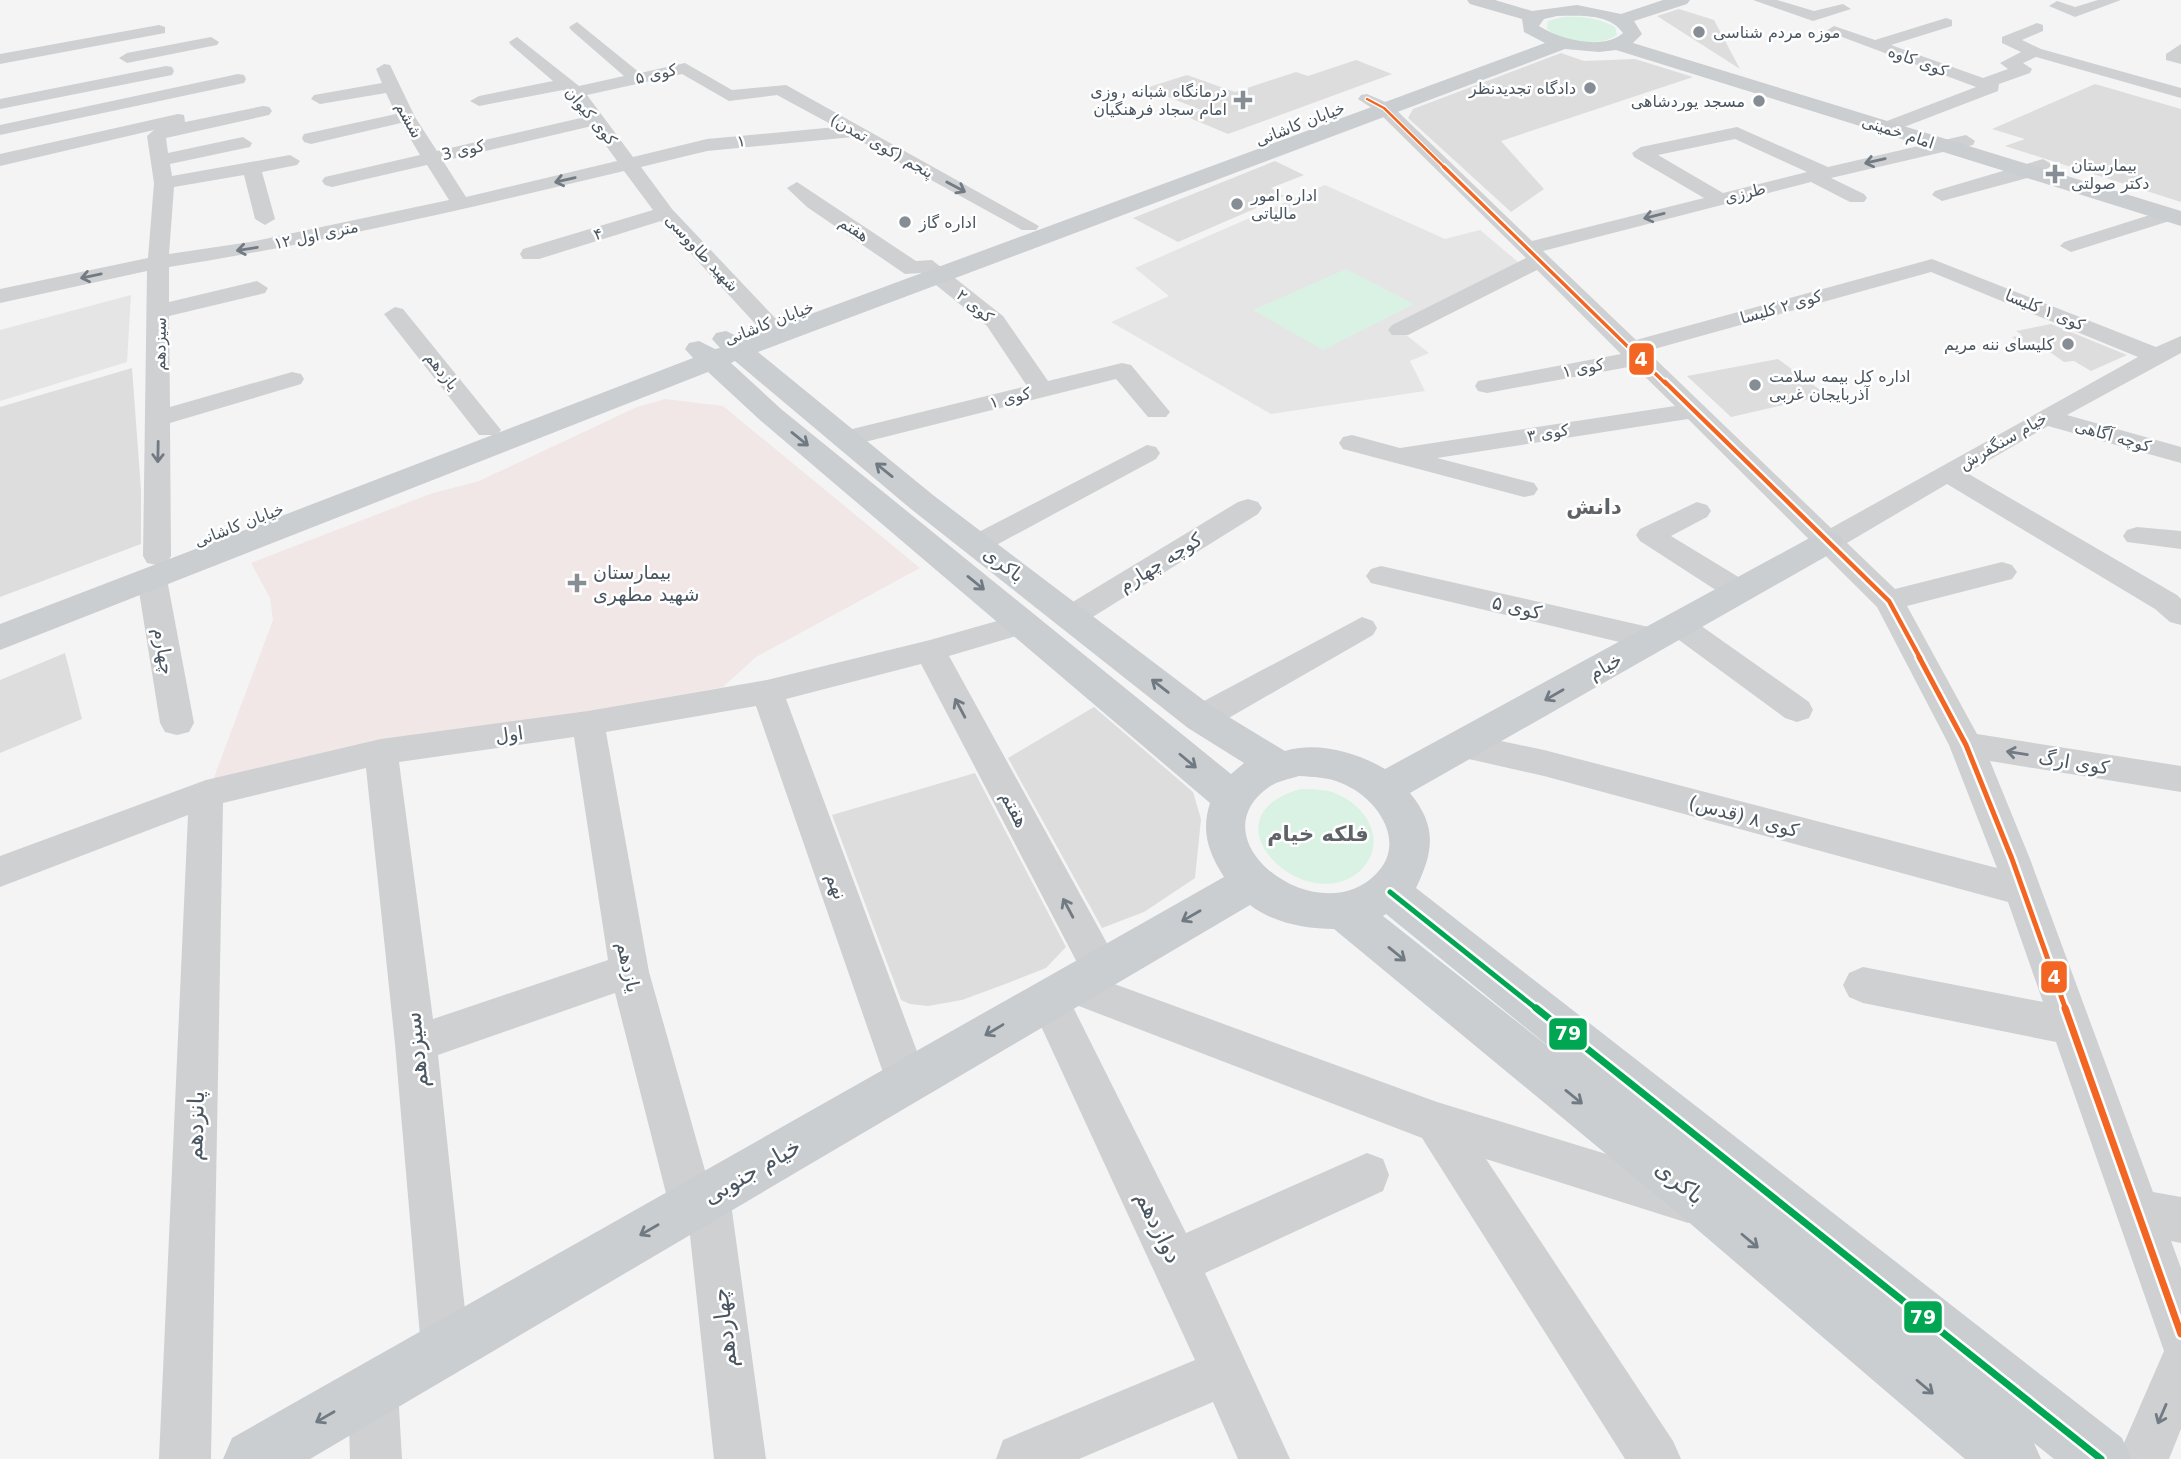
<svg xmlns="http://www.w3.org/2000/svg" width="2181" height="1459" font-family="'DejaVu Sans','Noto Naskh Arabic',sans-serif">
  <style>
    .education { fill: #e6e5e6 }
    .medical { fill: #f1e7e6 }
    .green { fill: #d9f2e3 }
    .building { fill: #ddddde }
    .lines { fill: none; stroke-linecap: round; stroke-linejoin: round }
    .minor { fill: #ced0d2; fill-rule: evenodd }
    .major { fill: #caced1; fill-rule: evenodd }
    .bus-1-far4-casing { stroke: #fff; stroke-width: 5 }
    .bus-1-far3-casing { stroke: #fff; stroke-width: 7 }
    .bus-1-far2-casing { stroke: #fff; stroke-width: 9 }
    .bus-1-far1-casing { stroke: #fff; stroke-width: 10 }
    .bus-1-casing { stroke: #fff; stroke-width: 12 }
    .bus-2-far1-casing { stroke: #fff; stroke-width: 10 }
    .bus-2-casing { stroke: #fff; stroke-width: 12 }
    .bus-1-far4 { stroke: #f26522; stroke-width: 2.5 }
    .bus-1-far3 { stroke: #f26522; stroke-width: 3.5 }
    .bus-1-far2 { stroke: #f26522; stroke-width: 4.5 }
    .bus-1-far1 { stroke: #f26522; stroke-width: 5 }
    .bus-1 { stroke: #f26522; stroke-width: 7 }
    .bus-2-far1 { stroke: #00a651; stroke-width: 5 }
    .bus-2 { stroke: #00a651; stroke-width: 7 }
    .oneway { stroke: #727b83 }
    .oneway2 { stroke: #707a83 }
    .poi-dot { fill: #868d94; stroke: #fff; stroke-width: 2.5 }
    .labels { text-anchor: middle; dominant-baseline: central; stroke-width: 5; stroke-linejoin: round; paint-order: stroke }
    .far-poi-label { font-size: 16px; fill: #4a5661; stroke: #fff; text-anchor: start }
    .far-street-label { font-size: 16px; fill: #4a5661; stroke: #fff }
    .street-label { font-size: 19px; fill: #4a5661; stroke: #fff }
    .poi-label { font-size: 19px; fill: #4a5661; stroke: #fff; text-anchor: start }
    .neighbourhood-label { font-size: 21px; font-weight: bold; fill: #5f6368; stroke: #fff }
    .near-street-label { font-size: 23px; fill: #4a5661; stroke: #fff }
    .line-badge { stroke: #fff; stroke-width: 2.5 }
    .badge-label { font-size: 19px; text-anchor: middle; font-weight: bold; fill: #fff }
  </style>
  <rect width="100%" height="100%" fill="#f4f4f4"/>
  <path class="education" d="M1325,185L1445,239L1480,230L1524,267L1401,331L1429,353L1410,361L1425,391L1271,414L1111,322L1169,296L1135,268Z
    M131,295L127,362L0,401V330Z"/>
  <path class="medical" d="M665,399L723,406L920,568L756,657L723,687L213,780L273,620L270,598L251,563L430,494L479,481L637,407Z"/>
  <path class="green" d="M1563,17C1581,16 1599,18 1615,27L1617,35C1599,47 1563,43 1547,29L1548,21Z
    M1346,269L1414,304L1323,350L1253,310Z
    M1301,789C1313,789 1326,789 1337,794C1368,807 1388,843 1361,870C1307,921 1198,817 1301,789Z"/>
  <path class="building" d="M1679,9L1714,20L1740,69L1657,16Z
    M1561,53L1584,61L1635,59L1693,77L1501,141L1544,189L1511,212L1408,118L1413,109Z
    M1356,60L1392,74L1228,134L1185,116L1201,110L1146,88L1187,75L1235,92L1296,72L1308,76Z
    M2095,84L2181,109V202L2005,146L2025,139L1992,129Z
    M1275,161L1304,175L1271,188L1284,196L1178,242L1133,218Z
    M2051,324L2127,355L2091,371L2074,361L2064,362L2047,350L2036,353L2012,337L2022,335L2016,331Z
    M1778,359L1827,395L1731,417L1687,376Z
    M132,368L141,490V544L0,597V407Z
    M65,653L82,719L0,753V680Z
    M1094,707L1193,792L1201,819L1195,878L1144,912L1102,928L1008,758Z
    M975,773L1066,947L1046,968L1008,983L962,1000L928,1006L910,1004L901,1000L832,815Z"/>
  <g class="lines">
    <path class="minor" d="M1753,0H1777L1814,11L1843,4L1851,9L1813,21Z
      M2098,0H2121L2075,17L2049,6L2057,1L2075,7Z
      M1946,18L1952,20V26L1891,45L1983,78L2008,69L2000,63L2021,52L2002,43V37L2037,23L2043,25V31L2022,40L2041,49L2181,88V98L2036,57L2023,63L2032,69L2030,73L1999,84L1998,91L1891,132H1879L1876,128L1879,124L1976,87L1826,31L1834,26L1875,40Z
      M577,22L640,73L685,63L732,90L786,85L1039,226L1036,230H1022L853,137L707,151L641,167L672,209L776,319L794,334L790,339L782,341L760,329L661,221L539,259H523L520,254L523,249L653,210L624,171C473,207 322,243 169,267V302L257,281L268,288L265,293L169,316L170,407L292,372L301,374L304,379L301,384L170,423L171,556L167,563L157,565L147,563L143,556L147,271L0,303V289L148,258L154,183L147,136L154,130L0,166V154L178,114L184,115L185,122L263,106L269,107L272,111L269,115L166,138L168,153L243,137L252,143L250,147L170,164L172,176L290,155L300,161L297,165L262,172L275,219L265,225L255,219L244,175L174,187L169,254L250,242L449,200L427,165L332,187L325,185L322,181L325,177L420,155L401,123L311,144L304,142L302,138L304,134L396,114L386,93L320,104L311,99L314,95L382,83L376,69L384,64L390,65L415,117L437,151L585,117L563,90L479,106L470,101L479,96L553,81L511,45L509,42L517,37L579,86L624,76L571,30L569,27ZM682,74L729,101L777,95L836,127L707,139L633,157L587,95ZM592,126L617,161L466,197L443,161Z
      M159,25L165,27V33L0,64V54Z
      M211,37L219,42L217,45L127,63L119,58L127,53Z
      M2181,44V64L2166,60V54Z
      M166,66L172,67L174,71L172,75L0,109V99Z
      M238,74L244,75L246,79L244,83L0,135V125Z
      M1367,94L1390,104L1532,241L1704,198L1634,157L1632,153L1641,147L1737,127L1828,167L1966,135L1975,141L1973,145L1831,178L1864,194L1867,198L1864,202H1850L1811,182L1543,251L1636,340L1932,259L2156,347L2181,336V353L2067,415L2181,447V463L2048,426L1967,473L2177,595L2181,599V625L2170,622L2155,609L1947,484L1847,543L1895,589L2002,562L2012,565L2017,572L2012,579L1907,606L1977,734L2181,766V792L1990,761L2030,859L2153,1192L2181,1197V1243L2171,1241L2181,1268V1429L2169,1459H2117L2164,1351L2056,1042L1863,1003L1849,997L1843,985L1849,973L1863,967L2043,1002L2008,902L1544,776L1451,755L1446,746L1451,737L1463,733L1544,750L1997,868L1949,745L1877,607L1688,419L1437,458L1534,483L1538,489L1534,495L1524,497L1343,449L1339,443L1343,437L1352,435L1400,448L1675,406L1634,366L1487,393L1478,391L1475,386L1478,381L1621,354L1537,270L1408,335H1392L1388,330L1392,325L1526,258L1378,112L1358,99L1361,95ZM1735,139L1807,172L1723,193L1658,155ZM1931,272L2138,357L1831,528L1647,351Z
      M2043,159L2053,165L2035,176L1942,201L1932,195L1935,191Z
      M797,182L916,261L932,260L1003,316L1048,381L1122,363L1131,365L1170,412L1166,417H1148L1116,379L845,447L836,445L832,439L836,433L1027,386L987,326L921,273L905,274L807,207L787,188Z
      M2169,209L2179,215L2176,219L2071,252L2060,246L2064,242Z
      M395,307L403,309L497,425L501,430L497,435H479L384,314Z
      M1147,445L1156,447L1160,453L1156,459L987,550L977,553L967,550L963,544L967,538Z
      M1248,499L1258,502L1262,508L1258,514L1083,623L1072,626L1061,623L1057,616L1061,609L1238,502Z
      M1697,502L1707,505L1711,511L1707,517L1671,536L1750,584L1754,591L1750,598L1739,601L1728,598L1640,541L1636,535L1640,529Z
      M2137,527L2181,531V549L2127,542L2123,536L2127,530Z
      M1381,566L1653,628L1664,631L1668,639L1664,647L1653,650L1371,583L1366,576L1371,569Z
      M152,569L162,572L167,579L194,723L189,732L177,735L165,732L160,723L137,579L142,572Z
      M1025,613L1036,616L1040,623L1036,630L949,656L1114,956L1120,968L1114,980L1109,982L1437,1102L1704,1184L1711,1200L1704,1216L1688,1223L1486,1159L1673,1441L1681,1459H1625L1422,1138L1071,1003L1186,1233L1367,1153L1383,1159L1389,1175L1383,1191L1205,1273L1290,1459H1238L1213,1402L1079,1459H996L1003,1440L1195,1360L1028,998L1034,985L1052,982L1056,973L1070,967L1082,972L921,664L786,699L928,1081L922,1095L907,1101L892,1095L886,1081L756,706L606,732L649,972L706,1174L724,1180L730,1196L766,1459H714L689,1226L676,1221L669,1205L615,993L438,1055L469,1348L462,1365L445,1372L428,1365L421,1348L395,1044L366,768L223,803L211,1459H159L188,815L0,887V856L206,780L381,739L588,711L767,680L930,640ZM574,737L608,960L433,1019L399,762Z
      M1679,615L1690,618L1809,702L1813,710L1809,718L1797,722L1785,718L1668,632L1664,625L1668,618Z
      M1362,617L1373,621L1377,628L1373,635L1213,727L1201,730L1189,727L1185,718L1189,709Z
      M373,1365L391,1372L398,1390L402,1459H350L348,1390L355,1372Z"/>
    <path class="major" d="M1467,0H1495L1532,11L1577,5L1621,14L1663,0H1690L1687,4L1634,21L1642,34L1633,43L2181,211V226L1616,50L1599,52L1565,49L758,352L933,495L1214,708L1285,751C1316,741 1357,752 1385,769L1815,535L1827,531L1839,535L1844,542L1839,549L1410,793C1437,826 1434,851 1416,888L2122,1438L2131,1459H2054L2034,1443L2041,1459H1965L1692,1225L1334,929C1306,929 1273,923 1250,905L310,1459H223L232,1438L1224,877C1208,852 1201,831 1210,803L761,421L708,372L0,650V624L693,358L685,349L689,343L699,341L715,349L720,348L712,339L716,333L726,331L743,339L1545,43L1524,32L1522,19L1470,4ZM1557,16C1579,16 1609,13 1623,33C1603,51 1559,39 1539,26L1544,19ZM735,361L911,509L1188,728L1244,763L1231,774L781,409L731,363ZM1299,776C1313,777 1328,777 1341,783C1377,797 1408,842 1376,874C1318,934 1193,840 1269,787C1277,781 1290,779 1299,776ZM1386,914L1558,1054L1383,916Z"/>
    <g class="bus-1-far4-casing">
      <path id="bus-1-far4" d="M1367,99L1384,108L1446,169"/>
    </g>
    <g class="bus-1-far3-casing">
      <path id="bus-1-far3" d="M1444,167L1666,384"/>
    </g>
    <g class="bus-1-far2-casing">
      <path id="bus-1-far2" d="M1665,382L1889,601L1920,658"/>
    </g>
    <g class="bus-1-far1-casing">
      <path id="bus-1-far1" d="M1919,657L1966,745L2012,859L2066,1010"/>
    </g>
    <g class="bus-1-casing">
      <path id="bus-1" d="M2065,1008L2181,1334"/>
    </g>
    <g class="bus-2-far1-casing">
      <path id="bus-2-far1" d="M1390,892L1538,1010"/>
    </g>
    <g class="bus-2-casing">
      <path id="bus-2" d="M1536,1008L2101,1459"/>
    </g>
    <use href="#bus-1-far4" class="bus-1-far4"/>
    <use href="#bus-1-far3" class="bus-1-far3"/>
    <use href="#bus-1-far2" class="bus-1-far2"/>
    <use href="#bus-1-far1" class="bus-1-far1"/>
    <use href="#bus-1" class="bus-1"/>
    <use href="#bus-2-far1" class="bus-2-far1"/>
    <use href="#bus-2" class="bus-2"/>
  </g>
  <defs><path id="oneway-shaft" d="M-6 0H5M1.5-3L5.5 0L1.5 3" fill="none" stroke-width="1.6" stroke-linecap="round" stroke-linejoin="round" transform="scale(1.75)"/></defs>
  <g class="oneway">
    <use href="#oneway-shaft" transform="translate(1875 161) rotate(167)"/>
    <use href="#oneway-shaft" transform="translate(565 180) rotate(167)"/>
    <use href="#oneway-shaft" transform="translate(956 187) rotate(28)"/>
    <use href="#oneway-shaft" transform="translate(1654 216) rotate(166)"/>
    <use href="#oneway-shaft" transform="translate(247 249) rotate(171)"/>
    <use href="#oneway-shaft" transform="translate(91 276) rotate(168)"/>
    <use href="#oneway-shaft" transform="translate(158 452) rotate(91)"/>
    <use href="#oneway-shaft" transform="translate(960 708) rotate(-118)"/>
    <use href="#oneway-shaft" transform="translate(2017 753) rotate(-171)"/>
    <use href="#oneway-shaft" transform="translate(1068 908) rotate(-118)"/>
    <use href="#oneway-shaft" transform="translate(2162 1414) rotate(113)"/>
  </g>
  <g class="oneway2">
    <use href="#oneway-shaft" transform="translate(800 439) rotate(39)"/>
    <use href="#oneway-shaft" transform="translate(884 470) rotate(-141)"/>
    <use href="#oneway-shaft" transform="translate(976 583) rotate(39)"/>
    <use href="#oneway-shaft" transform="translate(1160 686) rotate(-142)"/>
    <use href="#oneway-shaft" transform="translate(1554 695) rotate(150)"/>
    <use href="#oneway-shaft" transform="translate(1188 761) rotate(40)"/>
    <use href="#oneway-shaft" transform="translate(1191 916) rotate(150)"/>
    <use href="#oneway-shaft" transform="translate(1397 954) rotate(39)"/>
    <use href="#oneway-shaft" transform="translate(994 1030) rotate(149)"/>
    <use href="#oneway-shaft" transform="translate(1574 1097) rotate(39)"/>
    <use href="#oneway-shaft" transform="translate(649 1230) rotate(150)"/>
    <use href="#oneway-shaft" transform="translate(1750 1241) rotate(40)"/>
    <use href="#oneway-shaft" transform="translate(1925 1387) rotate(40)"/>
    <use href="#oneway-shaft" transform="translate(325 1417) rotate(150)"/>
  </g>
  <g class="poi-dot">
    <circle cx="1699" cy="32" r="7"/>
    <circle cx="1590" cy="88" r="7"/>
    <path d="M1239.5 89.5h7v7h7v7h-7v7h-7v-7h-7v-7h7z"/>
    <circle cx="1759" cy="101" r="7"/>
    <path d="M2051.5 163.5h7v7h7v7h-7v7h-7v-7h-7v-7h7z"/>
    <circle cx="1237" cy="204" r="7"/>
    <circle cx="905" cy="222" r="7"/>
    <circle cx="2068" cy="344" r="7"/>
    <circle cx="1755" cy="385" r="7"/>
    <path d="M573.5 572.5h7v7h7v7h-7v7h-7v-7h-7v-7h7z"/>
  </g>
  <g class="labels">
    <g class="far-poi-label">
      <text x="1713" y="32">موزه مردم شناسی</text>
      <text x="1576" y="88" text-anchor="end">دادگاه تجدیدنظر</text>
      <text x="1227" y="91" text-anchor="end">درمانگاه شبانه روزی<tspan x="1227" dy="18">امام سجاد فرهنگیان</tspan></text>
      <text x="1745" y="101" text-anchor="end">مسجد یوردشاهی</text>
      <text x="2071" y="165">بیمارستان<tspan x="2071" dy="18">دکتر صولتی</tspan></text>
      <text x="1251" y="195">اداره امور<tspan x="1251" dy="18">مالیاتی</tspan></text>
      <text x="919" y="222">اداره گاز</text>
      <text x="2054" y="344" text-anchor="end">کلیسای ننه مریم</text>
      <text x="1769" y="376">اداره کل بیمه سلامت<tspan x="1769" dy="18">آذربایجان غربی</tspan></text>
    </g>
    <g class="far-street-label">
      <text transform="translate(1918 61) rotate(20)">کوی کاوه</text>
      <text transform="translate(656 74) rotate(-13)">کوی ۵</text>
      <text transform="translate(591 116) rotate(50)">کوی کیوان</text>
      <text transform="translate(409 120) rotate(61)">ششم</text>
      <text transform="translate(1300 124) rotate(-21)">خیابان کاشانی</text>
      <text transform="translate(1898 132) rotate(18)">امام خمینی</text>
      <text transform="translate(741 141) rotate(-7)">۱</text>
      <text transform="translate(882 146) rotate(29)">پنجم (کوی تمدن)</text>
      <text transform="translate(463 150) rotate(-13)">کوی 3</text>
      <text transform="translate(1745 193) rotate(-14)">طرزی</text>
      <text transform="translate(854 229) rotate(33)">هفتم</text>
      <text transform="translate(598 234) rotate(-17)">۴</text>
      <text transform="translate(316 235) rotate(-12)">۱۲ متری اول</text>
      <text transform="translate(702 253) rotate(47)">شهید طاووسی</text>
      <text transform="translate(975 306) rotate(40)">کوی ۲</text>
      <text transform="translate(1781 307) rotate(-16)">کوی ۲ کلیسا</text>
      <text transform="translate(2045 310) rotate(22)">کوی ۱ کلیسا</text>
      <text transform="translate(769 323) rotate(-21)">خیابان کاشانی</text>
      <text transform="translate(160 344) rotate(-89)">سیزدهم</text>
      <text transform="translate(1583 368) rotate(-11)">کوی ۱</text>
      <text transform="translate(442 371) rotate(52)">یازدهم</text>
      <text transform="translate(1010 398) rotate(-14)">کوی ۱</text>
      <text transform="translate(1548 433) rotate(-9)">کوی ۳</text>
      <text transform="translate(2113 436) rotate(16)">کوچه آگاهی</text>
      <text transform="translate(2003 441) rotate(-30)">خیام سنگفرش</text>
      <text transform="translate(239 525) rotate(-21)">خیابان کاشانی</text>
    </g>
    <g class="street-label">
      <text transform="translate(1160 562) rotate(-32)">کوچه چهارم</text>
      <text transform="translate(1004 564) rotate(37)">باکری</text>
      <text transform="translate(1517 607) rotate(13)">کوی ۵</text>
      <text transform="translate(164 651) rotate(80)">چهارم</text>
      <text transform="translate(1605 666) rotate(-30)">خیام</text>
      <text transform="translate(509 734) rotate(-8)">اول</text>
      <text transform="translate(2074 762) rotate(9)">کوی ارگ</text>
      <text transform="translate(1015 809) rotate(62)">هفتم</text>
      <text transform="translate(1744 816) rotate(15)">کوی ۸ (قدس)</text>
      <text transform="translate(837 886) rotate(70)">نهم</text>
      <text transform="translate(629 967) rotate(78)">یازدهم</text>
    </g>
    <g class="poi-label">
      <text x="593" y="572">بیمارستان<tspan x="593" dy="22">شهید مطهری</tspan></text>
    </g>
    <g class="neighbourhood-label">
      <text x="1594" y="507">دانش</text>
      <text x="1318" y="834">فلکه خیام</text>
    </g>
    <g class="near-street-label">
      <text transform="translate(416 1050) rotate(-96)">سیزدهم</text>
      <text transform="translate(195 1126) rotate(-88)">پانزدهم</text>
      <text transform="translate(752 1171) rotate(-30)">خیام جنوبی</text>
      <text transform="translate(1680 1182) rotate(39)">باکری</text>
      <text transform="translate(1159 1227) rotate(64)">دوازدهم</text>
      <text transform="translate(724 1328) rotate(-97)">چهاردهم</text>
    </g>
  </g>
  <g class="line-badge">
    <rect x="1628" y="342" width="27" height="34" rx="7" fill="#f26522"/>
    <rect x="2040" y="960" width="28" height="34" rx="7" fill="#f26522"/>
    <rect x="1548" y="1017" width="40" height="34" rx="7" fill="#00a651"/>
    <rect x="1903" y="1300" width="40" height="34" rx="7" fill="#00a651"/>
  </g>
  <g class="badge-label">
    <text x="1641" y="366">4</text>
    <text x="2054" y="984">4</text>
    <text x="1568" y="1040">79</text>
    <text x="1923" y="1324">79</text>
  </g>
</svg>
